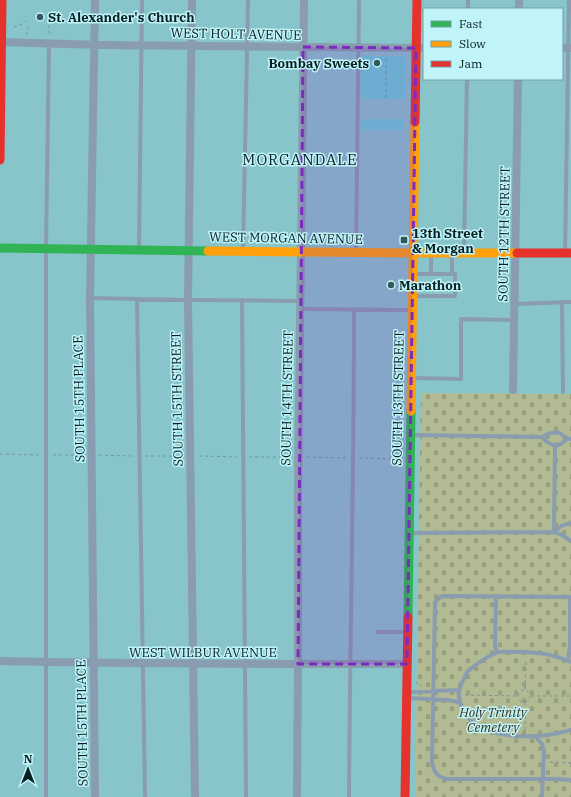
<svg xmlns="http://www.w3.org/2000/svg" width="571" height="797" font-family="'IBM Plex Serif',serif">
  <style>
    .built { fill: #69ced7 }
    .cemetery { fill: url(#cemetery-stones) }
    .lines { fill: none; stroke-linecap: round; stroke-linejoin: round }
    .path { stroke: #7a929e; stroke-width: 1; stroke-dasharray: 3 3; stroke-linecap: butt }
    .lane { stroke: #8a9caf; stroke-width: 4 }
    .street { stroke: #8a9caf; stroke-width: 8 }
    .fast { stroke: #30b455; stroke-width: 9 }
    .slow { stroke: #ff9f0a; stroke-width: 9 }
    .jam { stroke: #e5322d; stroke-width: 9 }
    .marked { fill: #7b2cbf; fill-opacity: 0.2; stroke: #7b2cbf; stroke-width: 3; stroke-dasharray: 8 5; stroke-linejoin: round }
    .poi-dot { fill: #33595c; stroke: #c1f4f9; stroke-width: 1.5 }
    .labels { text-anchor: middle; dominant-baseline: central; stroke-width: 3; stroke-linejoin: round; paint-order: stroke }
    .poi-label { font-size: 13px; font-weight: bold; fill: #061f21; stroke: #c1f4f9; text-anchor: start }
    .street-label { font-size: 13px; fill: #061f21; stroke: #c1f4f9 }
    .park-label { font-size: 13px; font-style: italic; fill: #382e19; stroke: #c1f4f9 }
    .quarter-label { font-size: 15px; letter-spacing: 1px; fill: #061f21; stroke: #c1f4f9 }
  </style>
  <defs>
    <pattern id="cemetery-stones" width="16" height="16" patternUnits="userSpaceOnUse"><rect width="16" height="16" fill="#b2ba93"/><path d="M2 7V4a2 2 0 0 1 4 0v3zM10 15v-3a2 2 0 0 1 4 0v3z" fill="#989f7e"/></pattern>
  </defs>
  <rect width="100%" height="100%" fill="#87c5cb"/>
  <path class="built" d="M362,56H405V99H361Z
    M361,119H404V130H361Z"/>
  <path class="cemetery" d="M421,393L571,394V797H415Z"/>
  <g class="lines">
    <path class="path" d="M48,25L50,35
      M14,27L22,24L26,21
      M27,35V30L30,25
      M386,98V56
      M0,454L39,455
      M53,455H83
      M99,455L133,456
      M145,456H183
      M199,456L237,457
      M249,457H291
      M307,457L347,458
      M359,458L401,459
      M416,682L422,686
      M525,689L526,659
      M518 696a6 6 0 1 1 12 0a6 6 0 1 1-12 0Z
      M465,695L518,696
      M531,696H571
      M525,730V703
      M550,762L571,763"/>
    <path class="lane" d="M468,9V0
      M139,249L142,0
      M243,250L248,0
      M356,252L359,0
      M565,252L569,0
      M452,253V274
      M464,253L467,79
      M413,274H455V296H413
      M431,274V253
      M90,298L188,300L300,301
      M137,299L145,797
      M242,300L246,797
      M562,302L563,392
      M514,304L571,302
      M300,309L411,310
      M412,378L461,379V319L514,320
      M411,435L542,437C547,434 553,431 559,433C564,435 565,439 571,439
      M542,437L547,442L555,446L561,444L567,439
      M554,532L555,446
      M554,532L561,526L571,523
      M409,533L554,532L562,535L571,541
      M496,596L495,646L497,652
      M571,597L443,596C439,597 437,599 435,603L432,762C434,772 436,776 446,779H554L571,780
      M377,632H407
      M568,661L570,645V597
      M571,662C552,653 529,651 508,652C505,652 500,651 496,653C488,656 475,665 468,671C466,674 460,686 459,691C458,697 460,703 462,708C478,743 540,739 571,730
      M408,692L459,690
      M408,698L447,700L459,702
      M535,736L542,744L544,751L542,797
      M46,797V248L49,44
      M349,797C350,634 354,472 354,309"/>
    <path class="street" d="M95,0L90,298L95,797
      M192,0L188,300L195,797
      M519,9V0
      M0,42L101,45L424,48
      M562,48H571
      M513,390L518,79
      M0,661C136,664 271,664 407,664
      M297,797L298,664V494L304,0"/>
    <path class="fast" d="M0,248L208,251
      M408,617L411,411"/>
    <path class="slow" d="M208,251L413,253H517
      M411,411L415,122"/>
    <path class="jam" d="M415,122L417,0
      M0,160L2,0
      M517,253H571
      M405,797L408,617"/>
  </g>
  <path class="marked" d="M303,47L416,48L407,664H298Z"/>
  <g class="poi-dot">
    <circle cx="40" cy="17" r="4"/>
    <circle cx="377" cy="63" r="4"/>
    <rect x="400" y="236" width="8" height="8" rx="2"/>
    <circle cx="391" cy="285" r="4"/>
  </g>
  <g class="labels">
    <g class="poi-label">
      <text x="48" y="17">St. Alexander's Church</text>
      <text x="369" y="63" text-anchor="end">Bombay Sweets</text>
      <text x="412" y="233">13th Street<tspan x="412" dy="15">&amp; Morgan</tspan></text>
      <text x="399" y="285">Marathon</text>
    </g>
    <g class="street-label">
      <text transform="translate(236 34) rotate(1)">WEST HOLT AVENUE</text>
      <text transform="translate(504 234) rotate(-89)">SOUTH 12TH STREET</text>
      <text transform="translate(286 238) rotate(1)">WEST MORGAN AVENUE</text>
      <text transform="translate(287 398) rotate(-89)">SOUTH 14TH STREET</text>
      <text transform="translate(398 398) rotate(-89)">SOUTH 13TH STREET</text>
      <text transform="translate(79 399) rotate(-91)">SOUTH 15TH PLACE</text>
      <text transform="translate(177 399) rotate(-91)">SOUTH 15TH STREET</text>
      <text x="203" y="652">WEST WILBUR AVENUE</text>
      <text transform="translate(82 723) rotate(-91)">SOUTH 15TH PLACE</text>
    </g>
    <g class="park-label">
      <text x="493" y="712">Holy Trinity<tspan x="493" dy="15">Cemetery</tspan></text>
    </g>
    <g class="quarter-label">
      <text x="300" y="159">MORGANDALE</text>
    </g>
  </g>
  <rect x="423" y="8" width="140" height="72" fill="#c1f4f9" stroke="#769fa3"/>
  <rect x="431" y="21" width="20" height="6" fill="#30b455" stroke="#769fa3"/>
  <text x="459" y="28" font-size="12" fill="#061f21">Fast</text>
  <rect x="431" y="41" width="20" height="6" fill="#ff9f0a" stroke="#769fa3"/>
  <text x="459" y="48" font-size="12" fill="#061f21">Slow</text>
  <rect x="431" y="61" width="20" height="6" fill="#e5322d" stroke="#769fa3"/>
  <text x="459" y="68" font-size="12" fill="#061f21">Jam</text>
  <g transform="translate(28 769)" stroke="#c1f4f9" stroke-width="3" paint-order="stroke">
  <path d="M0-3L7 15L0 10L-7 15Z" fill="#061f21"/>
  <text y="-6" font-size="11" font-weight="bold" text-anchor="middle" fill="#061f21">N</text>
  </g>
</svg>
